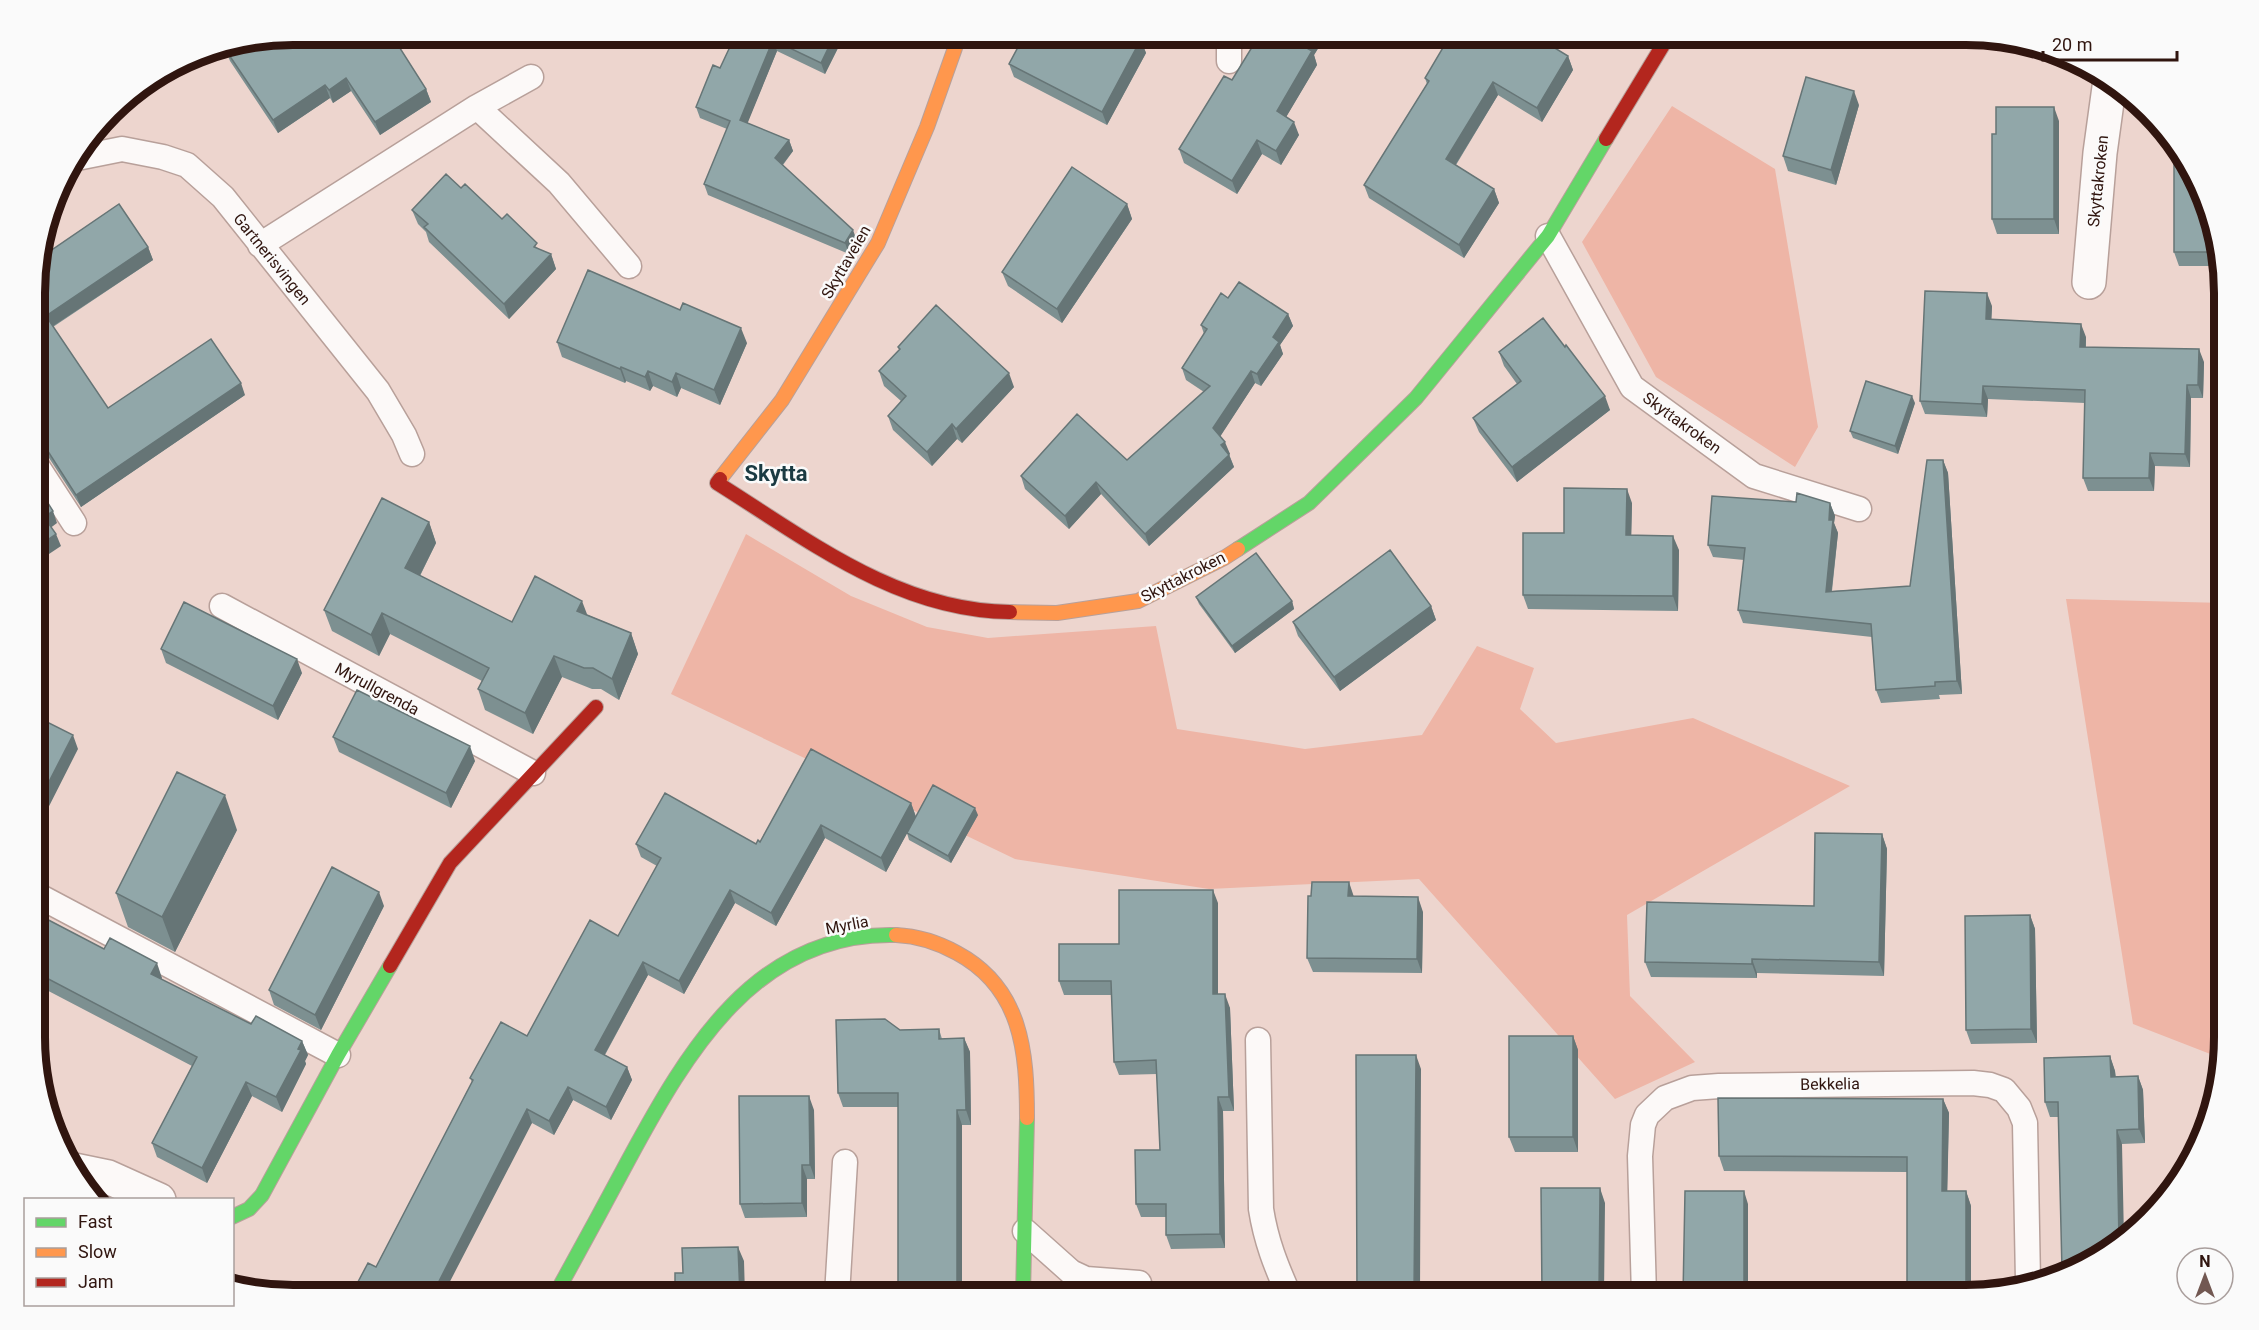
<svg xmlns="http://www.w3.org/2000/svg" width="2259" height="1330" font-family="Roboto,sans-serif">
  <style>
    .green { fill: #eeb5a6 }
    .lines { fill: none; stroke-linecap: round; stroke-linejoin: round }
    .lane-casing { stroke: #b8a09a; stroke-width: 27 }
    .street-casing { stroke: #b8a09a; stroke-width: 36 }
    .fast-casing { stroke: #b8a09a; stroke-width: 16 }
    .slow-casing { stroke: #b8a09a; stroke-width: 16 }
    .jam-casing { stroke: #b8a09a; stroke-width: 16 }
    .lane { stroke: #fcf9f8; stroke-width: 24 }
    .street { stroke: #fcf9f8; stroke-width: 33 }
    .fast { stroke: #63d668; stroke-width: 14 }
    .slow { stroke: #ff974d; stroke-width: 14 }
    .jam { stroke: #b3261e; stroke-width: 14 }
    .wall { fill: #7d9091 }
    .shaded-wall { fill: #667576 }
    .building { fill: #91a7a9; stroke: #667576; stroke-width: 1.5 }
    .labels { text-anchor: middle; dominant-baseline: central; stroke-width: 5; stroke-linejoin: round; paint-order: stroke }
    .street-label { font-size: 16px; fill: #30150f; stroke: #fafafa }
    .district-label { font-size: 22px; font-weight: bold; fill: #1a3a42; stroke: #fafafa }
    .rim { fill: none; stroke: #30150f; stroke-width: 8 }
  </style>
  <rect width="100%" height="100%" fill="#edd5ce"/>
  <path class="green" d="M1672,106L1775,169L1818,427L1795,467L1656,377L1582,242Z
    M746,534L851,596L927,627L988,638L1156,626L1177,729L1305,749L1422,735L1477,646L1534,668L1520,709L1556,743L1693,718L1850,786L1627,915L1630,996L1695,1062L1615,1099L1419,879L1209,889L1015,859L671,694Z
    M2066,599L2224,603V1054L2218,1074V1057L2133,1024Z"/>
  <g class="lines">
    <g class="lane-casing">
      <path id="lane" d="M1229,61V35
        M477,107L559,183L629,266
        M77,158L122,149L163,157L187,165L223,197L378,391L404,435L412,454
        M1548,236L1632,387L1754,476L1859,509
        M260,245L477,107L531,77
        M37,466L74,523
        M222,606L533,773
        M37,895L338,1055
        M1258,1040L1261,1209C1266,1241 1276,1266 1289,1295
        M1025,1231L1071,1272L1086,1279L1139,1283
        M837,1295L845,1162
        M1644,1295L1640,1156L1643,1125L1647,1115L1665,1098L1692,1088L1719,1086L1973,1083L1990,1085L2004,1090L2019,1108L2025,1123L2028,1281"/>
    </g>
    <g class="street-casing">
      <path id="street" d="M2089,282L2100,153L2110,80
        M74,1170L108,1177L159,1200"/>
    </g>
    <g class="fast-casing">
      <path id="fast" d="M1238,549L1309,503L1416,398L1548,236L1606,139
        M232,1217L249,1209L262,1195L338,1055L390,966
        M555,1295C580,1250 605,1204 629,1159C687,1052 756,931 896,935
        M1023,1295L1027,1118"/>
    </g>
    <g class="slow-casing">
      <path id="slow" d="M720,479L782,400L878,243L927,127L955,48L956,35
        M1010,612L1057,613L1138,601L1224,558L1238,549
        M896,935C917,936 939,943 957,953C1022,988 1027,1052 1027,1118"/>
    </g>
    <g class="jam-casing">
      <path id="jam" d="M1606,139L1669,35
        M720,479L717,483C808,540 898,611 1010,612
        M390,966L450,863L596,707"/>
    </g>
    <use href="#lane" class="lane"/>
    <use href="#street" class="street"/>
    <use href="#fast" class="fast"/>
    <use href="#slow" class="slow"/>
    <use href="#jam" class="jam"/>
  </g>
  <path class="wall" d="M736,34H845L825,74L777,51L747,123L789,140L793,151L783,165L857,241L849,254L708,195L704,184L727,129L700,118L696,107L720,68Z
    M1025,34H1151L1144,48L1146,53L1107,125L1014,77L1009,64Z
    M1260,34H1327L1314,55L1317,65L1286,117L1299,135L1281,165L1262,154L1237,194L1184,163L1179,149L1232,80Z
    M267,43L426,89L431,102L380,135L351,91L333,103L330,98L278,133L230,61L225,49Z
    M1568,56L1573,70L1542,122L1498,95L1456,165L1494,189L1499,203L1464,258L1369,198L1364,185L1427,84L1425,78Z
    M1859,105L1836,185L1788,171L1783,156Z
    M2059,121V234H1997L1992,219Z
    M2190,163L2221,266H2179L2174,252Z
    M461,188L539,249L551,254L556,269L509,319L429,242L426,232L418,224L412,210Z
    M1127,204L1132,219L1062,323L1008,286L1002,272Z
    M148,247L153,260L53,327L108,408L245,395L81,507L49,458L44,454L37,452V259Z
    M1228,298L1288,314L1293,326L1280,345L1283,354L1261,386L1255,383L1220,436L1230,454H1229L1234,467L1149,546L1101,494L1069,529L1025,489L1021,476L1127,460L1204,392L1186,380L1182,368L1204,334L1201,325Z
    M1992,306L1991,319L2086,337V347L2204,362L2203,398H2191L2190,467L2155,466L2154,491H2088L2083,478L2085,403L1988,399L1987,417L1925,414L1920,401Z
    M557,342L747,343L720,405L681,388L677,397L653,386L650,391L626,381L625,383L562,357Z
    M898,347L1014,387L962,443L957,439L932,466L893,430L888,416L901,401L884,386L879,371L899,350Z
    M1565,347L1610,410L1517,482L1479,432L1473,418L1517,384L1504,366L1499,352Z
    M1915,403L1898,454L1853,438L1850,431Z
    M1943,460L1948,473L1962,694L1939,695L1940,699L1881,703L1876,690L1872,637L1743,623L1738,610L1744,560L1713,557L1708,545L1796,502L1830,503L1835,516L1834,523L1838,533L1832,591L1910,586Z
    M1632,503L1631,535L1679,550L1678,611L1528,609L1523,595L1564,533Z
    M429,522L436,543L420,576L512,622L588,615L631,633L638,654L619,700L601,689H592L562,677L533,734L485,710L478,689L482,681L390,634L379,656L332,631L324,610Z
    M1196,597L1292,601L1294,609L1235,653L1199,604Z
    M1431,606L1436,620L1340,691L1298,636L1293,622Z
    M161,649L302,673L278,720L166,663Z
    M333,737L475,761L451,808L339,752Z
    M811,749L911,803L916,817L978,815L951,863L909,840L907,833L886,872L825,838L776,926L735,903L684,994L648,975L605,1055L627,1067L632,1080L611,1120L573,1100L554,1135L532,1123L376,1267L472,1082L470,1078L527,1036L618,936L657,866L641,857L636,844H756L760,842Z
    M237,830L175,952L128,927L116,893Z
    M1882,834L1887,849L1884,976L1757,973V978L1651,977L1645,962L1814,906Z
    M1354,896L1423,912L1422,973L1313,972L1307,958Z
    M1218,903V994L1230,1008L1234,1111H1223L1225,1248L1171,1249L1166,1235V1217H1141L1136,1204L1160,1150L1157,1074L1119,1075L1114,1062L1112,995H1064L1059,981L1119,944Z
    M384,906L321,1030L274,1005L269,990Z
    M37,914L104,949L162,978L161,979L251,1024L302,1041L308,1055L305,1061L306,1064L282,1112L252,1096L207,1183L157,1157L152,1143L192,1066L37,985Z
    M2030,915L2035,929L2037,1043L1971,1044L1966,1030Z
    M939,1029L942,1039L964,1038L970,1052L971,1125H962V1295L898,1107H843L838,1093L900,1030Z
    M1573,1036L1578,1050V1152H1515L1509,1137Z
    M2110,1056L2115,1071L2116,1077L2138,1076L2143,1090L2145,1143L2122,1144L2058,1117H2050L2045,1102Z
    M1943,1099L1949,1113L1947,1191H1966L1971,1206L1907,1172L1724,1171L1719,1156Z
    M814,1110L815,1179H807V1217L745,1218L740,1204Z"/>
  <path class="shaded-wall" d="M835,34H845L825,74L821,63Z
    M1139,34H1151L1144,48L1146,53L1107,125L1102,112Z
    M1313,34H1327L1314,55L1317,65L1282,124L1277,111L1305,47Z
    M773,40L777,51L744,132L740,120Z
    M1568,56L1573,70L1542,122L1537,108Z
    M346,78L351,91L333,103L329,90Z
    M1493,82L1498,95L1451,172L1446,159Z
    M325,85L330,98L278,133L273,120Z
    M426,89L431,102L380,135L375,122Z
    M1854,91L1859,105L1836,185L1831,170Z
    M2054,107L2059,121V234L2054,219Z
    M1294,122L1299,135L1281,165L1276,151Z
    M789,140L793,151L779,169L775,158Z
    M1257,140L1262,154L1237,194L1232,181Z
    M1494,189L1499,203L1464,258L1459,245Z
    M1127,204L1132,219L1062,323L1057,309Z
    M853,230L857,241L849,254L845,243Z
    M148,247L153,260L50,328L46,316Z
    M551,254L556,269L509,319L504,304Z
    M1987,293L1992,306L1991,332L1986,319Z
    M1288,314L1293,326L1280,345L1283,354L1261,386L1257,374L1273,337Z
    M2081,324L2086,337L2085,360L2080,347Z
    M741,328L747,343L720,405L714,390Z
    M2199,349L2204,362L2203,398L2198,385Z
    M621,367L626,381L625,383L620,369Z
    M648,371L653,386L650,391L645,377Z
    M1251,371L1255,383L1218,440L1213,428Z
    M676,373L681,388L677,397L672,382Z
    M1009,373L1014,387L962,443L956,429Z
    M241,383L245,395L81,507L76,495Z
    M2187,385L2191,398L2190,467L2185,454Z
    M1983,386L1988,399L1987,417L1982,404Z
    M1605,396L1610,410L1517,482L1512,467Z
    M1912,396L1915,403L1898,454L1895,446Z
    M952,424L957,439L932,466L927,452Z
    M1225,442L1230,454L1225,457L1221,445Z
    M2150,453L2155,466L2154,491L2149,478Z
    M1229,455L1234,467L1149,546L1145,534Z
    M1943,460L1948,473L1962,694L1957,681Z
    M1096,482L1101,494L1069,529L1065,516Z
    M1627,489L1632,503L1631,549L1626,535Z
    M1830,503L1835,516L1834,523L1838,533L1830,605L1826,592L1829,520Z
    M53,511L57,523L49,529L44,517Z
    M429,522L436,543L413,589L405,568Z
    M56,534L61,546L37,562V547Z
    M1673,536L1679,550L1678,611L1673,596Z
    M582,601L590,622L577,611Z
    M1292,601L1294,609L1235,653L1232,646Z
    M1431,606L1436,620L1340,691L1334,677Z
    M382,613L390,634L379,656L371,635Z
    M631,633L638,654L619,700L612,679Z
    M554,656L562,677L533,734L525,713Z
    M297,659L302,673L278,720L273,706Z
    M73,735L78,749L37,830V805Z
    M470,746L475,761L451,808L446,793Z
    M225,795L237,830L175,952L162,917Z
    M911,803L916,817L886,872L881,858Z
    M975,808L978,815L951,863L948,856Z
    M821,825L825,838L776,926L771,913Z
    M1882,834L1887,849L1884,976L1879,962Z
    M1349,882L1354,897L1348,896Z
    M730,890L735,903L684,994L679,981Z
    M1213,890L1218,903V1008L1213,994Z
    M379,892L384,906L321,1030L315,1015Z
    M1418,897L1423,912L1422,973L1417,959Z
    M2030,915L2035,929L2037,1043L2031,1029Z
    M1752,959L1757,973V978L1752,964Z
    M643,962L648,975L600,1063L595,1050Z
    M157,963L162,978L156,988L151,974Z
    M1225,994L1230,1008L1234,1111L1229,1097Z
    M1573,1036L1578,1050V1152L1573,1137Z
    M964,1038L970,1052L971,1125L966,1110Z
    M302,1041L308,1055L305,1061L306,1064L282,1112L276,1097Z
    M1416,1055L1421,1069L1420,1295H1414Z
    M2110,1056L2115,1071L2116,1092L2111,1077Z
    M627,1067L632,1080L611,1120L606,1107Z
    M2138,1076L2143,1090L2145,1143L2139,1129Z
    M246,1082L252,1096L207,1183L202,1168Z
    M568,1087L573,1100L554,1135L549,1121Z
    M809,1096L814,1110L815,1179L810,1165Z
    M1218,1097L1223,1111L1225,1248L1220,1234Z
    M1943,1099L1949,1113L1947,1206L1942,1191Z
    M527,1109L532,1123L443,1295H432Z
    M957,1110L962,1125V1295H957Z
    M2117,1130L2122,1144L2124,1239L2119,1242Z
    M802,1165L807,1179V1217L802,1203Z
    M1600,1188L1605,1203L1604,1295H1599Z
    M1744,1191L1748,1204V1295H1744Z
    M1966,1191L1971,1206V1295H1966Z
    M738,1247L744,1261L745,1295H740Z"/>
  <path class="building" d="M293,34H391L426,89L375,122L346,78L329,90L325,85L273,120L225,49L265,40L267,43L275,38Z
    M736,34H835L821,63L773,40L740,120L789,140L775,158L853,230L845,243L704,184L730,121L696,107L713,65L720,68Z
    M1025,34H1139L1137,37L1141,39L1102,112L1009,64Z
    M1260,34H1313L1305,47L1312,51L1277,111L1294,122L1276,151L1257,140L1232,181L1179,149L1224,76L1232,80Z
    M1451,34H1532L1568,56L1537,108L1493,82L1446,159L1494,189L1459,245L1364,185L1429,81L1425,78Z
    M1806,77L1854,91L1831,170L1783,156Z
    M1996,107H2054V219H1992V134H1996Z
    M2174,153H2181L2190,163L2217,252H2174Z
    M1072,167L1127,204L1057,309L1002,272Z
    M446,174L461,188L465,184L502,219L507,214L537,243L534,247L551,254L504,304L424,227L428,224L412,210Z
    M119,204L148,247L46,316L108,408L211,339L241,383L76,495L44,445L39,441H37V260Z
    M588,270L680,310L683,303L741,328L714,390L676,373L672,382L648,371L645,377L621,367L620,369L557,342Z
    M1239,282L1288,314L1273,337L1279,342L1257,374L1251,371L1213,428L1225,442L1221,445L1229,455L1145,534L1096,482L1065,516L1021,476L1077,414L1127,460L1210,386L1182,368L1207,329L1201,325L1221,293L1228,298Z
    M1925,291L1987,293L1986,319L2081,324L2080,347L2199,349L2198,385H2187L2185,454L2150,453L2149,478H2083L2085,390L1983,386L1982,404L1920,401Z
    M936,305L1009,373L956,429L952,424L927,452L888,416L906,396L879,371L900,349L898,347Z
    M1543,318L1565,347L1566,345L1605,396L1512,467L1473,418L1521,381L1499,352Z
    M1866,381L1912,396L1895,446L1850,431Z
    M1927,460H1943L1957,681L1935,682V686L1876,690L1871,624L1738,610L1745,548L1708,545L1712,496L1796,502L1797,493L1830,503L1829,520H1833L1826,592L1910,586Z
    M37,486L53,511L44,517L56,534L37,547Z
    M1564,488L1627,489L1626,535L1673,536V596L1523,595V533H1564Z
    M382,498L429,522L405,568L512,622L535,576L582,601L577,611L631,633L612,679L593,668H584L554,656L525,713L478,689L489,668L382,613L371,635L324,610Z
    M1390,550L1431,606L1334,677L1293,622Z
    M1256,553L1292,601L1232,646L1196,597Z
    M184,602L297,659L273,706L161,649Z
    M357,690L470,746L446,793L333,737Z
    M37,717L73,735L37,805Z
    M811,749L911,803L881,858L821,825L771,913L730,890L679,981L643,962L595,1050L627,1067L606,1107L568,1087L549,1121L527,1109L432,1295H433H351L368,1263L376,1267L473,1080L470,1078L501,1022L527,1036L590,920L618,936L661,858L636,844L665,793L756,844L758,840L760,842Z
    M177,772L225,795L162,917L116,893Z
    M933,785L975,808L948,856L907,833Z
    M1815,833L1882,834L1879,962L1752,959V964L1645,962L1647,902L1814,906Z
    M332,867L379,892L315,1015L269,990Z
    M1312,882H1349L1348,896L1418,897L1417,959L1307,958L1308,896H1311Z
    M1119,890H1213V994H1225L1229,1097H1218L1220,1234L1166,1235V1204H1136L1135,1150H1160L1156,1060L1114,1062L1111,981H1059V944H1119Z
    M37,914L104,949L110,938L157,963L151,974L251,1024L256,1016L302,1041L298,1049L301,1050L276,1097L246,1082L202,1168L152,1143L197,1057L37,973Z
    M2030,915L2031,1029L1966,1030L1965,916Z
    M885,1019L900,1030L939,1029V1039L964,1038L966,1110H957V1295H898V1093H838L836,1020Z
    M1509,1036H1573V1137H1509Z
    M1356,1055H1416L1414,1295H1357Z
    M2110,1056L2111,1077L2138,1076L2139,1129L2117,1130L2119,1242L2096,1261L2062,1271L2058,1102H2045L2044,1058Z
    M739,1096H809L810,1165H802V1203L740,1204Z
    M1718,1098L1943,1099L1942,1191H1966V1295H1907V1157L1719,1156Z
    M1541,1188H1600L1599,1295H1542Z
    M1685,1191H1744V1295H1683Z
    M738,1247L740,1295H675V1273H683L682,1248Z"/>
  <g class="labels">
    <g class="street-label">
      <text transform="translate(2098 181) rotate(-84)">Skyttakroken</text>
      <text transform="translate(272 259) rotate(51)">Gartnerisvingen</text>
      <text transform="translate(846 262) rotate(-60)">Skyttaveien</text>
      <text transform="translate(1682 423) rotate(36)">Skyttakroken</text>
      <text transform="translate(1183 577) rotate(-27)">Skyttakroken</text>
      <text transform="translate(377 689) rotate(28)">Myrullgrenda</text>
      <text transform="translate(847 925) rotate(-11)">Myrlia</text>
      <text transform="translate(1830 1084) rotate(-1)">Bekkelia</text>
    </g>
    <g class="district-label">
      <text x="776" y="473">Skytta</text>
    </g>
  </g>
  <path d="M0 0H2259V1330H0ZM293 45H1966A248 248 0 0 1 2214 293V1037A248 248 0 0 1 1966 1285H293A248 248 0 0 1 45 1037V293A248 248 0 0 1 293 45Z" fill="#fafafa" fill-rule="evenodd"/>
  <path class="rim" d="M293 45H1966A248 248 0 0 1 2214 293V1037A248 248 0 0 1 1966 1285H293A248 248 0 0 1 45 1037V293A248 248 0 0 1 293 45Z"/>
  <rect x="24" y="1198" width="210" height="108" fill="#fafafa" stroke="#a99e9c" stroke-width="1.5"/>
  <rect x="36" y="1218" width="30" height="9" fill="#63d668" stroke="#a99e9c" stroke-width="1.5"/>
  <text x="78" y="1228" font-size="18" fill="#30150f">Fast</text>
  <rect x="36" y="1248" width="30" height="9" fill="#ff974d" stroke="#a99e9c" stroke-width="1.5"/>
  <text x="78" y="1258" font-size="18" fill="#30150f">Slow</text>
  <rect x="36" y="1278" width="30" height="9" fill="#b3261e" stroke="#a99e9c" stroke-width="1.5"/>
  <text x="78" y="1288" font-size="18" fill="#30150f">Jam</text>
  <g transform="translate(2205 1276)"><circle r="28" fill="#fafafa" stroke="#a99e9c" stroke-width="1.5"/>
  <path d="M0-4.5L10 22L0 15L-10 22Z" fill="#725852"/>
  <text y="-9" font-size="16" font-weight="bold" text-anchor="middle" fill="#30150f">N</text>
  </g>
  <path d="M2043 51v9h134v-9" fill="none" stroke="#30150f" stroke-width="3"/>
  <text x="2052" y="51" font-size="18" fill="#30150f" stroke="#fafafa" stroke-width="4.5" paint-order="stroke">20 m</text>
</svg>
